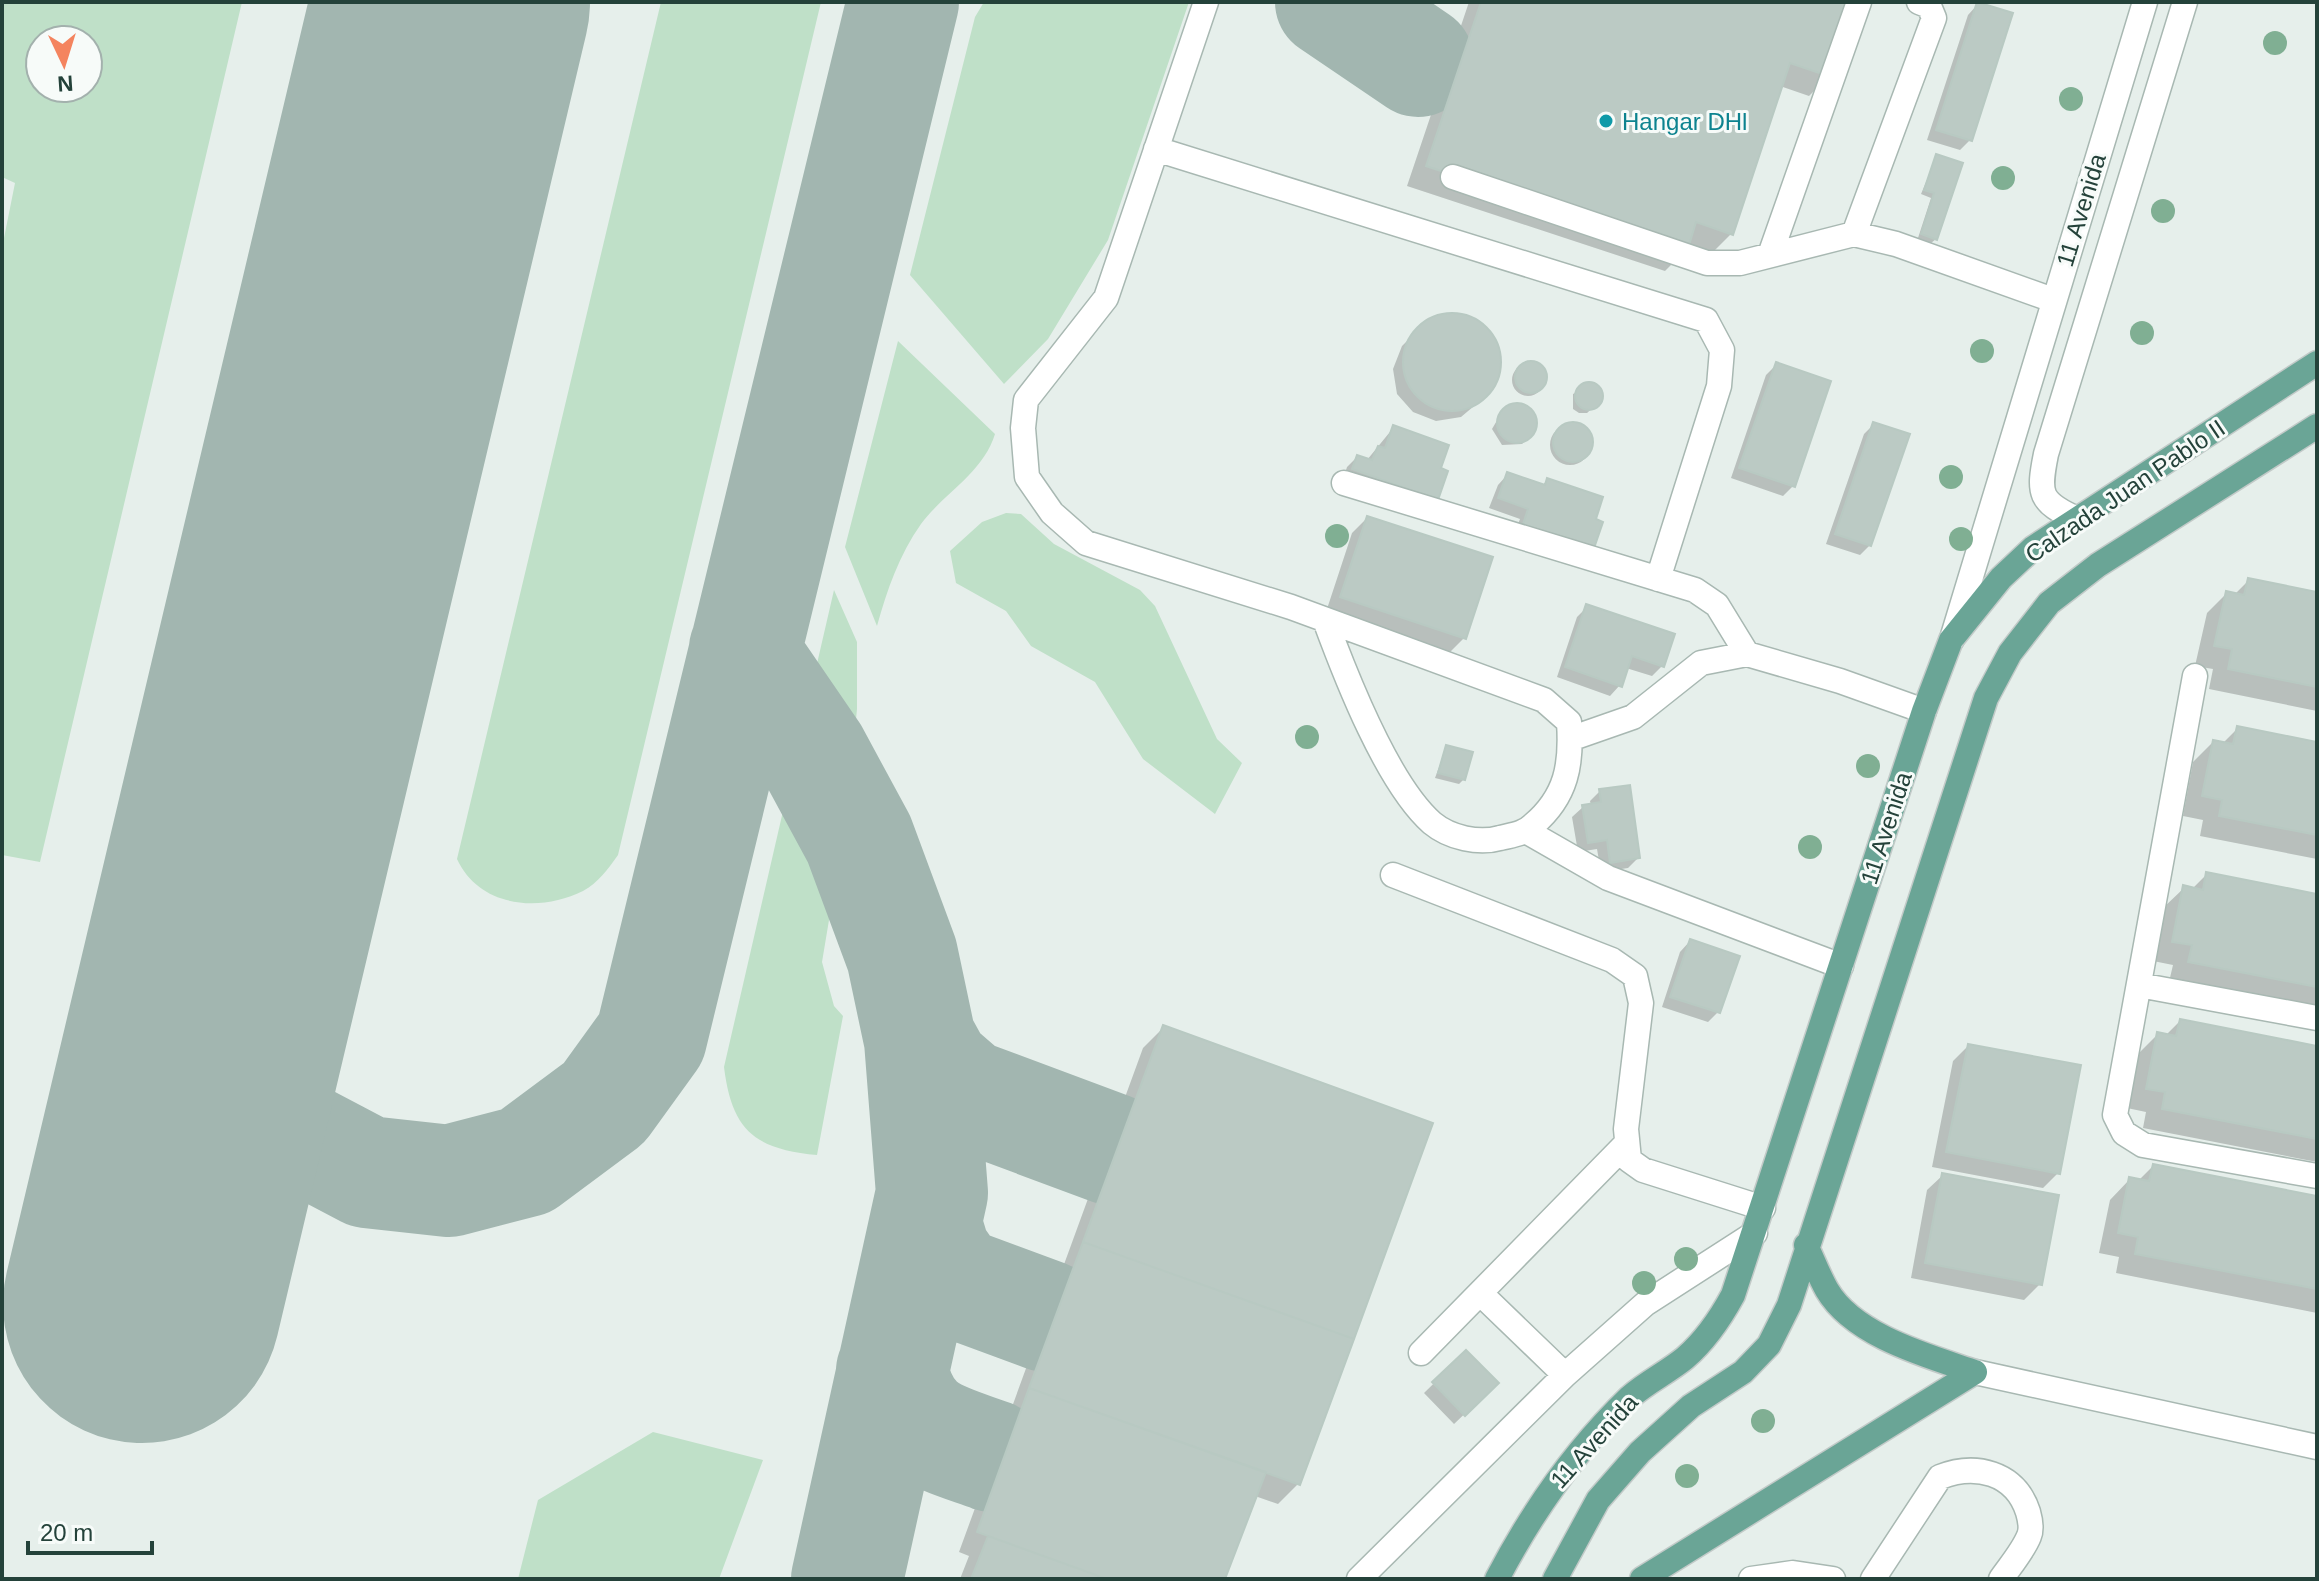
<svg xmlns="http://www.w3.org/2000/svg" width="2319" height="1581" font-family="Helvetica,sans-serif">
  <style>
    .green { fill: #bfe0c8; fill-rule: evenodd }
    .shadow { fill: #0003 }
    .lines { fill: none; stroke-linecap: round; stroke-linejoin: round }
    .taxiway { stroke: #a2b6b0; stroke-width: 112 }
    .runway { stroke: #a2b6b0; stroke-width: 278 }
    .building { fill: #bbcac4; stroke: #b8c9c2; stroke-width: 2 }
    .minor-casing { stroke: #a8b8b2; stroke-width: 27 }
    .major-casing { stroke: #c2cac8; stroke-width: 27 }
    .minor { stroke: #fff; stroke-width: 24 }
    .major { stroke: #6aa596; stroke-width: 24 }
    .tree { fill: #80af93 }
    .culture-dot { fill: #0f9aa8; stroke: #f7fbf9; stroke-width: 3 }
    .labels { text-anchor: middle; dominant-baseline: central; stroke-width: 6; stroke-linejoin: round; paint-order: stroke }
    .culture-label { font-size: 24px; fill: #0d838f; stroke: #f7fbf9; text-anchor: start }
    .street-label { font-size: 24px; fill: #24423a; stroke: #f7fbf9 }
  </style>
  <rect width="100%" height="100%" fill="#e6efeb"/>
  <path class="green" d="M2,2H242L40,862L2,855V248L15,183L2,177ZM88,40V88H40V40Z
    M661,2H821L618,855C608,869 598,883 583,891C539,913 479,907 457,859Z
    M984,2H1189L1108,240L1048,339L1004,384L910,275L975,17Z
    M898,341L995,434C983,473 945,492 921,524C899,555 887,590 877,626L845,547Z
    M1006,513L1021,514L1054,544L1140,590L1155,606L1217,739L1242,763L1215,814L1143,759L1095,682L1031,646L1006,611L956,583L950,551L982,522Z
    M834,590L857,642V709L847,812L822,962L834,1006L843,1016L817,1155C756,1149 732,1132 724,1067Z
    M653,1432L763,1460L719,1579H518L538,1500Z"/>
  <path class="shadow" d="M1469,2H1853L1829,76L1809,96L1780,86L1731,234L1711,254L1685,251L1665,271L1407,186Z
    M1978,4L1970,140L1960,150L1927,140L1968,15Z
    M1937,156L1936,239L1931,243L1918,238L1931,198L1921,194Z
    M1457,315L1480,324L1496,343L1500,367L1491,390L1480,401L1461,417L1436,421L1413,412L1397,394L1393,369L1402,346L1413,335L1432,319Z
    M1512 380a16 16 0 1 1 32 0a16 16 0 1 1-32 0Z
    M1776,365L1793,486L1783,496L1731,478L1766,375Z
    M1593,384L1601,395L1598,403L1587,413H1579L1573,409V394Z
    M1516,404L1533,413L1534,432L1522,444L1502,445L1492,429L1502,412Z
    M1874,424L1870,545L1860,555L1826,544L1864,434Z
    M1550 445a20 20 0 1 1 40 0a20 20 0 1 1-40 0Z
    M1394,427L1438,469L1437,499L1343,480L1347,467L1357,457L1367,460Z
    M1508,474L1542,486L1547,480L1601,498L1513,537L1520,519L1489,508L1498,485Z
    M1367,518L1464,638L1449,653L1326,612L1352,533Z
    M2249,580L2317,594V711L2209,689L2213,669L2195,666L2207,613L2227,593L2234,595Z
    M1587,607L1662,666L1652,676L1626,668L1620,685L1610,696L1557,677L1577,617Z
    M2237,729L2317,744V859L2200,836L2203,820L2183,816L2193,762L2213,742L2222,744Z
    M1446,748L1464,779L1459,784L1435,778Z
    M1600,791L1638,858L1628,868L1601,872L1597,849L1578,852L1572,817L1583,807L1591,805L1590,801Z
    M2207,874L2317,896V1010L2169,982L2173,965L2153,961L2163,908L2184,888L2192,889Z
    M1690,941L1718,1012L1708,1022L1662,1007L1680,952Z
    M2180,1021L2317,1048V1162L2143,1128L2146,1112L2127,1108L2137,1055L2157,1035L2165,1036Z
    M1163,1028L1298,1484L1278,1504L1255,1496L1225,1579H960L969,1556L959,1552L1143,1048Z
    M1968,1046L2058,1173L2043,1188L1932,1167L1953,1061Z
    M2153,1166L2317,1198V1313L2116,1273L2119,1257L2099,1253L2110,1200L2130,1179L2138,1181Z
    M1943,1175L2040,1284L2024,1300L1911,1278L1927,1190Z
    M1466,1352L1497,1383L1454,1424L1424,1393Z"/>
  <g class="lines">
    <path class="taxiway" d="M1331,2L1418,61
      M745,649L752,665L813,754L859,839L902,955L920,1040L932,1193L847,1579
      M213,1001L247,1084L291,1132L367,1172L449,1181L526,1161L604,1103L651,1038L903,2
      M920,1040L936,1069L966,1095L1111,1149
      M926,1225L935,1255L954,1282L1046,1316
      M892,1371C907,1433 937,1436 992,1456"/>
    <path class="runway" d="M142,1304L451,2"/>
  </g>
  <path class="building" d="M1481,2H1856L1831,77L1790,63L1733,235L1696,222L1687,252L1426,166Z
    M1977,2L2013,13L1972,141L1936,130Z
    M1936,154L1963,163L1937,240L1921,234L1934,193L1924,190Z
    M1403 362a49 49 0 1 1 98 0a49 49 0 1 1-98 0Z
    M1515 377a16 16 0 1 1 32 0a16 16 0 1 1-32 0Z
    M1776,362L1831,381L1795,487L1739,468Z
    M1575 396a14 14 0 1 1 28 0a14 14 0 1 1-28 0Z
    M1497 423a20 20 0 1 1 40 0a20 20 0 1 1-40 0Z
    M1553 442a20 20 0 1 1 40 0a20 20 0 1 1-40 0Z
    M1873,422L1910,434L1871,546L1835,534Z
    M1393,425L1449,445L1441,468L1448,471L1438,500L1352,469L1357,455L1372,460L1378,446L1385,448Z
    M1507,472L1545,485L1547,478L1603,497L1596,519L1603,522L1593,551L1522,527L1528,509L1498,498Z
    M1367,516L1493,557L1466,639L1340,597Z
    M2248,578L2317,592V687L2228,669L2232,649L2214,646L2226,591L2244,595Z
    M1586,604L1675,634L1664,667L1632,656L1622,687L1565,667Z
    M2237,726L2317,742V835L2219,816L2222,800L2202,796L2213,740L2233,744Z
    M1446,745L1473,752L1465,780L1438,773Z
    M1630,785L1640,858L1610,863L1607,840L1588,843L1582,805L1601,802L1599,789Z
    M2206,872L2317,894V987L2188,962L2192,945L2172,942L2183,885L2203,890Z
    M1690,939L1740,956L1720,1013L1670,997Z
    M2180,1019L2317,1046V1139L2162,1109L2165,1092L2146,1089L2157,1032L2176,1036Z
    M1163,1025L1433,1123L1354,1339L1083,1242Z
    M1968,1044L2081,1065L2060,1174L1946,1152Z
    M2153,1164L2317,1196V1289L2135,1254L2138,1237L2118,1233L2129,1177L2149,1181Z
    M1942,1173L2059,1195L2042,1285L1925,1263Z
    M1083,1242L1354,1339L1300,1485L1029,1388Z
    M1466,1350L1499,1383L1465,1416L1432,1382Z
    M1029,1388L1266,1472L1225,1579H1107L977,1532Z
    M988,1536L1107,1579H971Z"/>
  <g class="lines">
    <g class="minor-casing">
      <path id="minor" d="M1206,2L1106,298L1026,400L1023,428L1027,477L1052,513L1086,543L1291,607L1544,700L1569,722C1572,764 1567,796 1533,825C1524,834 1512,835 1500,838C1479,844 1450,838 1432,823C1387,783 1346,677 1325,620
        M1156,149L1706,320L1722,350L1719,386L1658,579
        M1453,177L1707,263H1740L1854,234L1896,244L2053,300
        M1854,234L1934,18L1929,6L1919,2
        M1770,255L1859,2
        M1344,483L1695,590L1717,605L1747,654
        M2077,519C2039,502 2038,494 2046,454L2185,2
        M1952,639L2145,2
        M2195,676L2115,1115L2124,1133L2143,1145L2317,1176
        M1570,739L1633,717L1701,663L1747,654L1840,681L1924,711
        M1526,831L1608,878L1841,966
        M1393,875L1612,960L1635,976L1641,1003L1626,1129L1629,1160L1643,1170L1763,1208
        M2139,985L2317,1018
        M1480,1293L1565,1375
        M1421,1353L1625,1145
        M1975,1372L2317,1447
        M1359,1579L1565,1375L1645,1304L1755,1233
        M1751,1579L1793,1573L1833,1579
        M1873,1579L1940,1477C1975,1463 2015,1472 2028,1512C2030,1519 2032,1529 2029,1536C2023,1551 2010,1566 2001,1579"/>
    </g>
    <g class="major-casing">
      <path id="major" d="M1806,1245C1813,1260 1819,1276 1827,1290C1854,1336 1928,1356 1975,1372
        M1497,1579C1532,1512 1575,1450 1630,1397C1647,1382 1668,1372 1685,1358C1706,1340 1720,1319 1733,1295L1924,711L1951,640L2001,578L2033,548L2317,363
        M1555,1579L1598,1500L1640,1452L1691,1406L1743,1372L1769,1345L1789,1305L1986,698L2010,653L2049,603L2098,565L2317,426
        M1642,1579L1975,1372"/>
    </g>
    <use href="#minor" class="minor"/>
    <use href="#major" class="major"/>
  </g>
  <g class="tree">
    <circle cx="2275" cy="43" r="12"/>
    <circle cx="2071" cy="99" r="12"/>
    <circle cx="2003" cy="178" r="12"/>
    <circle cx="2163" cy="211" r="12"/>
    <circle cx="2142" cy="333" r="12"/>
    <circle cx="1982" cy="351" r="12"/>
    <circle cx="1951" cy="477" r="12"/>
    <circle cx="1337" cy="536" r="12"/>
    <circle cx="1961" cy="539" r="12"/>
    <circle cx="1307" cy="737" r="12"/>
    <circle cx="1868" cy="766" r="12"/>
    <circle cx="1810" cy="847" r="12"/>
    <circle cx="1686" cy="1259" r="12"/>
    <circle cx="1644" cy="1283" r="12"/>
    <circle cx="1763" cy="1421" r="12"/>
    <circle cx="1687" cy="1476" r="12"/>
  </g>
  <circle class="culture-dot" cx="1606" cy="121" r="8"/>
  <g class="labels">
    <g class="culture-label">
      <text x="1622" y="121">Hangar DHl</text>
    </g>
    <g class="street-label">
      <text transform="translate(2081 210) rotate(-73)">11 Avenida</text>
      <text transform="translate(2125 491) rotate(-34)">Calzada Juan Pablo II</text>
      <text transform="translate(1886 828) rotate(-72)">11 Avenida</text>
      <text transform="translate(1594 1441) rotate(-48)">11 Avenida</text>
    </g>
  </g>
  <rect width="2319" height="1581" fill="none" stroke="#24423a" stroke-width="8"/>
  <g transform="translate(64 64) rotate(176)"><circle r="38" fill="#f7fbf9" stroke="#a3b1ad" stroke-width="2"/>
  <path d="M0-6L14 30L0 20L-14 30Z" fill="#f4845f"/>
  <text y="-12" font-size="22" font-weight="bold" text-anchor="middle" fill="#24423a">N</text>
  </g>
  <path d="M28 1541v12h124v-12" fill="none" stroke="#24423a" stroke-width="4"/>
  <text x="40" y="1541" font-size="24" fill="#24423a" stroke="#f7fbf9" stroke-width="6" paint-order="stroke">20 m</text>
</svg>
